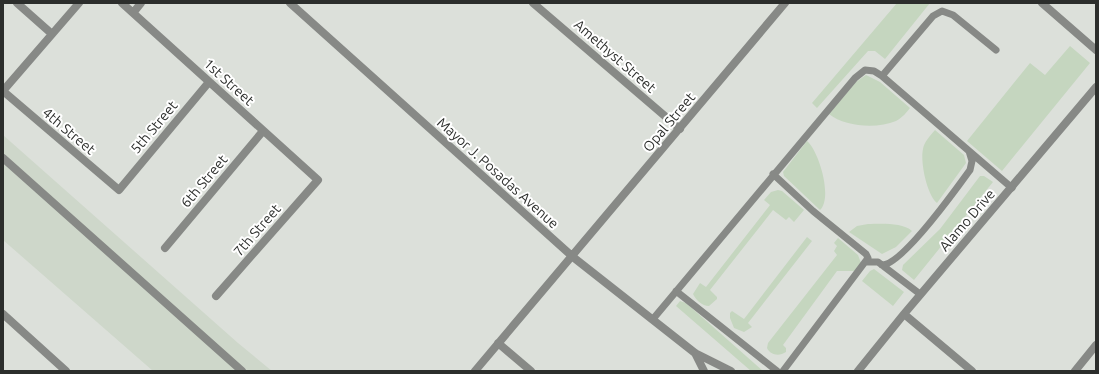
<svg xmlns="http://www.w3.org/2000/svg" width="1099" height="374" font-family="Ubuntu,sans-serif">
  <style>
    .built { fill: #ced7ca }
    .green { fill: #c5d6bf }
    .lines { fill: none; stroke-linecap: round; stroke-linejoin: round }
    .service { stroke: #878986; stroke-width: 7 }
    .minor { stroke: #878986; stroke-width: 8 }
    .labels { text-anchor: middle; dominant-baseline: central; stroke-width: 4; stroke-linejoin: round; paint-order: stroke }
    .street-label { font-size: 14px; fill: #2c2e2c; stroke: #fff }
  </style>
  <rect width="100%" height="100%" fill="#dce0da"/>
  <path class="built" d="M3,135L238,343L272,371H153L3,240Z"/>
  <path class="green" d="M897,3H930L885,59L875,51H868L817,108L812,103Z
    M1070,46L1090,63L1002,171L967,141L1030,63L1045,75Z
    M866,75L880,82L910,108C907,112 902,118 896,121C877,129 845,127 829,114L856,82Z
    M935,130L964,155L966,163L937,203C927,195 920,162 923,149C924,142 930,136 935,130Z
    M807,141C819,151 833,198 820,210L784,176L783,172Z
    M980,176H984L993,182L914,280L902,270L903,265L940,229Z
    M778,190L782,191L804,210L794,222L789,217L786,220L773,210L710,290L717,297V299L709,306C702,306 696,300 693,294L700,283L706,287L770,205L764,200L771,192Z
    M868,224C880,224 902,222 912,231L896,247L882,254L849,232L857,226Z
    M807,237L812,241L748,323L752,327L744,332L734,328L730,318V313L732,311L744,319Z
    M838,238L858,255L861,263L854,271H837L783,345L786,348V352C780,356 771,356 767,348L768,343L837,255L834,251L837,246L834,243Z
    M874,269L904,292L893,306L862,281L870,271Z
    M680,301L686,303L763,371H751L676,306Z"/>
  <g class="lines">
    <path class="service" d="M882,76L933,16L942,11L953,15L996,50
      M773,174L813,211L866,254L868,258L783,371
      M866,262H878L920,294
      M882,265C902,265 957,188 970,170L972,161L969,151
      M676,291L777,371
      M653,319L855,78L865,70L874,71L882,76L1012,188"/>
    <path class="minor" d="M17,3L52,34
      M122,3L318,180L216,296
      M290,3L573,257L695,353L731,371
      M533,3L680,129
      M1042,3L1096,50
      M133,13L141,3
      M3,91L119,190L209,82
      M3,91L79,3
      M3,158L242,371
      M165,248L263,131
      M3,314L66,371
      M904,314L972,371
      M498,343L531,371
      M695,353L704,371
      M475,371L785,3
      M858,371L904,314L1096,87
      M1075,371L1096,345"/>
  </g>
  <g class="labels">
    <g class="street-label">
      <text transform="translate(615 56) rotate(41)">Amethyst Street</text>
      <text transform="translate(229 82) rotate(42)">1st Street</text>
      <text transform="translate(669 122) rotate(-50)">Opal Street</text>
      <text transform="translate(154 127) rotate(-50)">5th Street</text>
      <text transform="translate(69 131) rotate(40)">4th Street</text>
      <text transform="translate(498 173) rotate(42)">Mayor J. Posadas Avenue</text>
      <text transform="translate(204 181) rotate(-50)">6th Street</text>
      <text transform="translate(967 220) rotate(-49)">Alamo Drive</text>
      <text transform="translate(257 230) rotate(-49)">7th Street</text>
    </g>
  </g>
  <rect width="1099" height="374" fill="none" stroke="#2c2e2c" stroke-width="8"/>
</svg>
